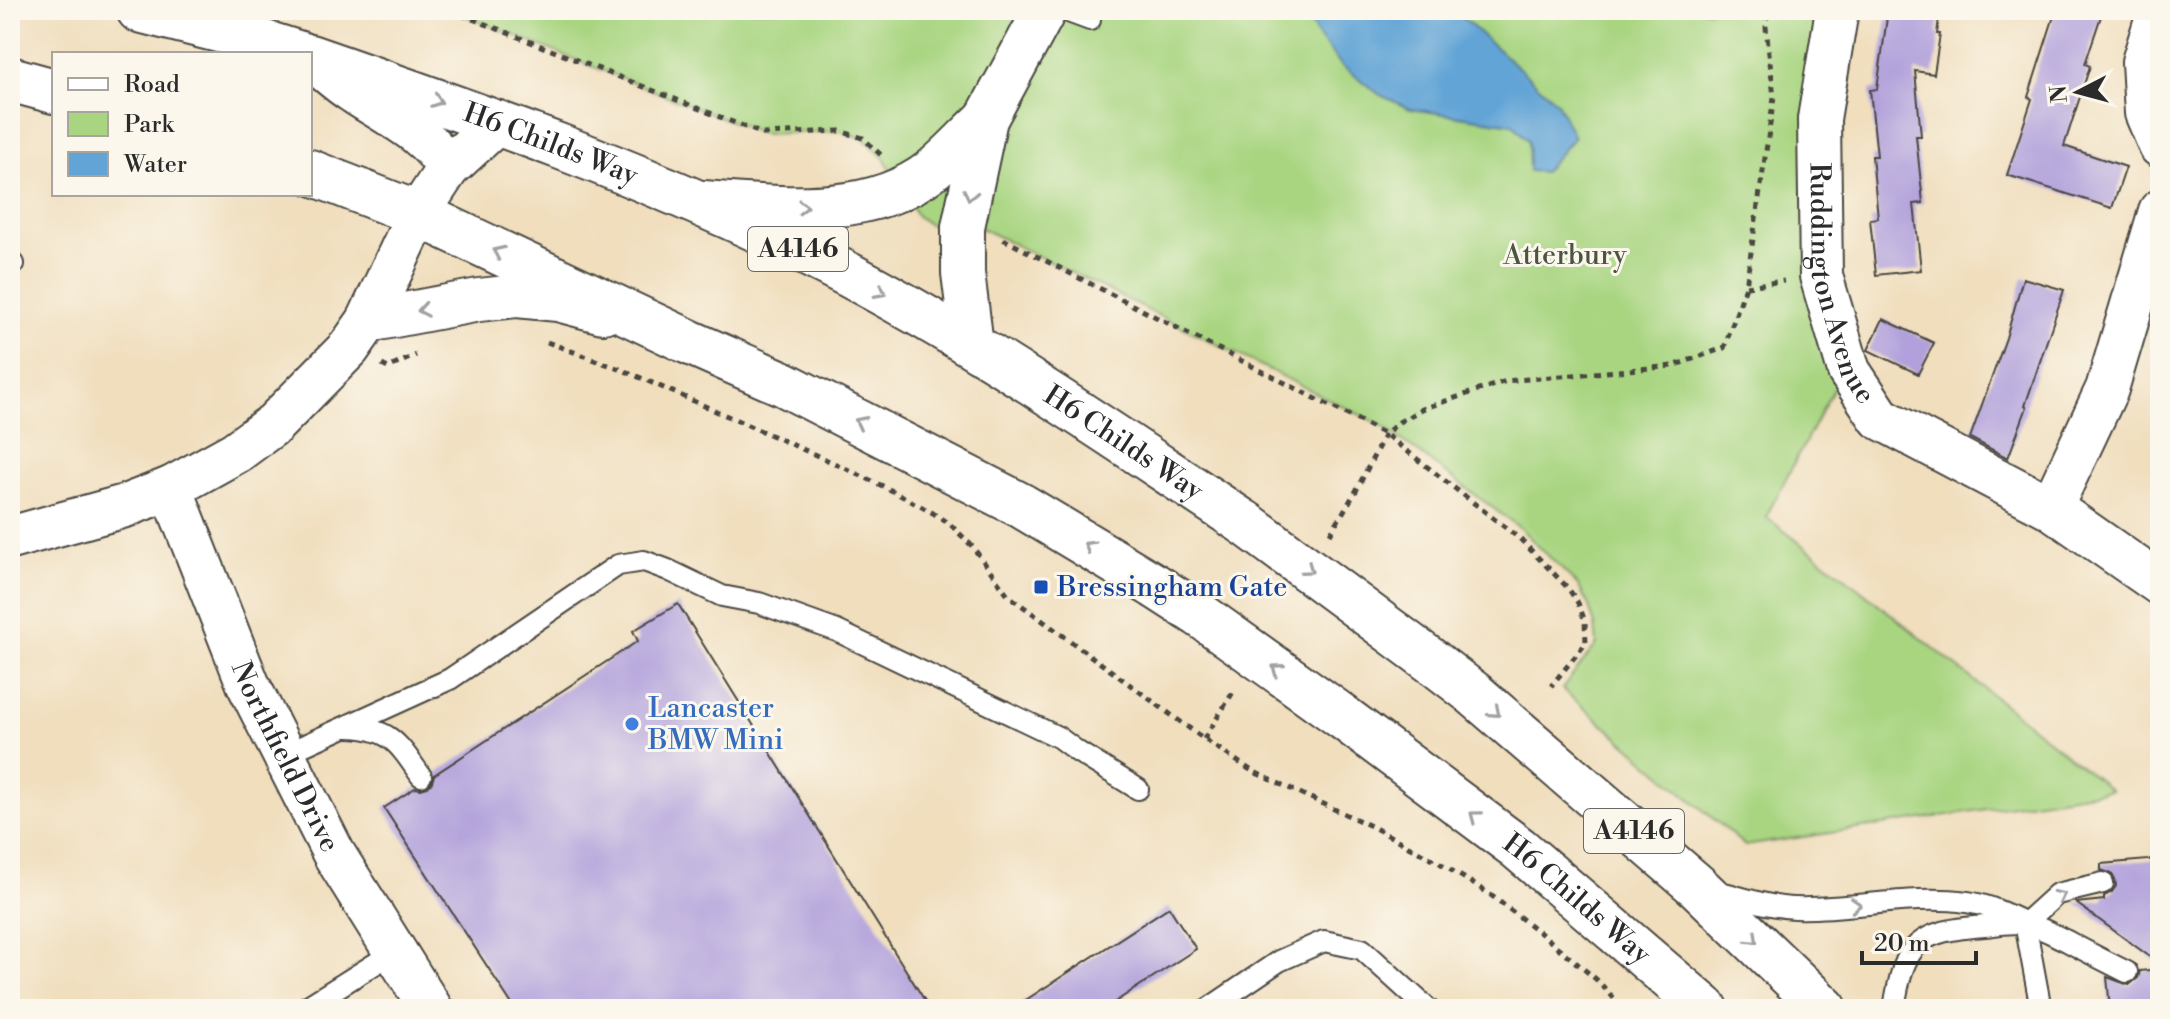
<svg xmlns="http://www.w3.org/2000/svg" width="2170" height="1019" font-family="'Libre Bodoni',serif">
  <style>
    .green { fill: #a9d581; stroke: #6a8056; stroke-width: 2 }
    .water { fill: #62a4d6; stroke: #466880; stroke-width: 2 }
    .building { fill: #b1a0db }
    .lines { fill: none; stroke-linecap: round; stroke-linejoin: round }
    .lane-casing { stroke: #494641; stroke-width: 24 }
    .street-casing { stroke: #494641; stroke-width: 46 }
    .highway-casing { stroke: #494641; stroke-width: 48 }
    .path { stroke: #494641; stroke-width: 5; stroke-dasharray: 6 6; stroke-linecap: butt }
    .lane { stroke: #fff; stroke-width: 20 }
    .street { stroke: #fff; stroke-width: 42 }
    .highway { stroke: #fff; stroke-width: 44 }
    .highway-bridge-casing { stroke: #494641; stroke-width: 48; stroke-linecap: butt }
    .highway-bridge { stroke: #fff; stroke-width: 44 }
    .oneway { stroke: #a0a0a0 }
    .transit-dot { fill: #1a4fb4; stroke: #fbf7ec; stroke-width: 3 }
    .shop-dot { fill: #3f7fe0; stroke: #fbf7ec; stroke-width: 3 }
    .labels { text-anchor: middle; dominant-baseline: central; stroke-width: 6; stroke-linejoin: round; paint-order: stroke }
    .shield { fill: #fbf7ec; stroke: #696865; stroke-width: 2 }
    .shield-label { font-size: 26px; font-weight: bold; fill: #2b2b2b }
    .street-label { font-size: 28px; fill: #2b2b2b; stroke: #fbf7ec }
    .park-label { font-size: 28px; fill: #4a5640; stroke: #fbf7ec }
    .transit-label { font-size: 28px; fill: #164399; stroke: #fbf7ec; text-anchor: start }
    .shop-label { font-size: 28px; fill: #366cbe; stroke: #fbf7ec; text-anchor: start }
  </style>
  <rect width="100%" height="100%" fill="#fbf7ec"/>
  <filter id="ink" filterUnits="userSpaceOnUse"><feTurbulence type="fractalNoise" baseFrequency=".0125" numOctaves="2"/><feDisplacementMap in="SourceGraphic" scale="16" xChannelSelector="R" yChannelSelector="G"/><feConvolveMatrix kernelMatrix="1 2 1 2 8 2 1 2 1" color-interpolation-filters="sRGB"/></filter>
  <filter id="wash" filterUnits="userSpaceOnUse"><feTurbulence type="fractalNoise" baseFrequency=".006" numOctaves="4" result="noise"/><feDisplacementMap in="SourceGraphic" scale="32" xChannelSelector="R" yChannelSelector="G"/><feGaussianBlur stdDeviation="1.8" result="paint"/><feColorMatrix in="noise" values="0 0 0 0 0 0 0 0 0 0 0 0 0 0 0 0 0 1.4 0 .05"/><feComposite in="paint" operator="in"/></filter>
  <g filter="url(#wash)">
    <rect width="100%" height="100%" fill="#f0debd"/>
    <path class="green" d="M450,10H1821L1842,372L1766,517L1846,578L2111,790L1745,846L1562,689L1597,644L1595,625L1588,604L1578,585L1520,528L1381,425L983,229L930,225L917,216L884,158L863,138L840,131L763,134Z"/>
    <path class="water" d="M1303,10H1454L1557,102L1574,137L1544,172L1529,171L1528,141L1513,124L1410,109L1380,95L1341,65L1316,33Z"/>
    <g id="blocks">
      <path class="building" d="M1888,10H1940L1937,34H1940L1934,74L1915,71L1921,136H1916L1923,203L1914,204L1921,270L1876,275L1870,219L1878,218L1872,156H1877L1870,90L1877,89Z
        M2056,10H2103L2085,64L2090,66L2064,146L2126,167L2112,208L2007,175L2032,99L2028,97Z
        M2023,278L2064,290L2025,406L2027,407L2008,458L1970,438L2006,338Z
        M1883,319L1934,343L1918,374L1868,350Z
        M678,604L930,1009H515L384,808L415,788L421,789L428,787L432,782L434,775L638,641L633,631Z
        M2160,859V964L2076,903L2104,900V896L2112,892L2116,886L2115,879L2112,874L2101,870V864Z
        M1169,907L1196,949L1104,1009H1012Z
        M2160,969V1009H2110L2107,977L2129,985L2138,978L2140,971Z"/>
    </g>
  </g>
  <g filter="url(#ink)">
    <use href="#blocks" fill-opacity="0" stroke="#494641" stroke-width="2"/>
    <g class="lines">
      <g class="lane-casing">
        <path id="lane" d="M1063,10L1090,20
          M10,263L14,264
          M348,727C390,728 398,743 421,776
          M285,754L450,679L618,565L644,561L668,570L722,596L759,603L837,631L1058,737L1078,752L1138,789
          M1716,891C1741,897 1768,907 1795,908C1850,910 1912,894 1967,902C1988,905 2007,914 2025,923L2041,1009
          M2025,923L2057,894L2103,883
          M303,1009L394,952
          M1208,1009L1279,961L1324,941L1362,949L1428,1009
          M1894,1009C1904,942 1918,931 1985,926C1998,925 2015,921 2027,924C2041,927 2054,935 2067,941C2087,952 2107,962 2127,972"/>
      </g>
      <g class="street-casing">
        <g id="street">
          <path id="s1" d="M1837,10L1819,119L1821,276L1849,371L1880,418L2051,508L2160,584"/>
          <path d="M2159,10L2143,62L2146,113L2160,146"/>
          <path d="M319,65C331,75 342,85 355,93C388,115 427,132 448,168"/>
          <path d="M703,202C778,207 868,220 932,170C951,155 968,135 986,119"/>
          <path d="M368,321L479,300L517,296L558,300L603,312"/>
          <path d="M972,345L963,273V227L986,119L1045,10"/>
          <path id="s2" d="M171,488L248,684L334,854L431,1009"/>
          <path d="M2051,508L2107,389L2160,211"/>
          <path d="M10,538L125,506L171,488L236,452L274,424L349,348L368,321L418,214L448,168L498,122"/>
        </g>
      </g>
      <g class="highway-casing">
        <g id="highway">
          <path d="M139,10L246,37L300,54"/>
          <path id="s3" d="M310,57C478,115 647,174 806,253C960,329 1102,429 1245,523"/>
          <path d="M10,79L54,91"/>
          <path d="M310,172L418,214L689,342L784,384L1022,506L1155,586"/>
          <path d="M1434,663L1473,693L1697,886L1825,1009"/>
          <path id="s4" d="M1340,715L1518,848L1706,1009"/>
        </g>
      </g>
      <path class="path" d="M450,10L763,134L840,131L863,138L882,156
        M1003,239L1385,434L1520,539L1568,588L1578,603L1585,621L1586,643L1551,686
        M1746,286L1784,281
        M547,342L625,371L834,463L887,488L933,513L952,526L972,546L1009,596L1204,739L1252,771L1373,827L1438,862L1488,893L1538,931L1597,980L1624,1009
        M382,365L388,368L416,355
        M1330,534L1356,491L1385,434L1399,422L1422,409L1506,381L1673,366L1724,348L1746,286L1774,97L1766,27L1767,10
        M1204,739L1235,689"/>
      <use href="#lane" class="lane"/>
      <use href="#street" class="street"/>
      <use href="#highway" class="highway"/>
      <g class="highway-bridge-casing">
        <path id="highway-bridge" d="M1245,523L1434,663
          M1155,586L1200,615L1340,715"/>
      </g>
      <use href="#highway-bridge" class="highway-bridge"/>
    </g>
    <defs><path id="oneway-chevron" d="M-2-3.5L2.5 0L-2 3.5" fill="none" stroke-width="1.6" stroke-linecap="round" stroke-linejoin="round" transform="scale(2)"/></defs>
    <g class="oneway">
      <use href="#oneway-chevron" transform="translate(437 101) rotate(19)"/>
      <use href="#oneway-chevron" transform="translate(970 195) rotate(102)"/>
      <use href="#oneway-chevron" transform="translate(803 207)"/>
      <use href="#oneway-chevron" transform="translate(498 252) rotate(-155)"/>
      <use href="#oneway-chevron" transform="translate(881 292) rotate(28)"/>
      <use href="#oneway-chevron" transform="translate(423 310) rotate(170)"/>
      <use href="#oneway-chevron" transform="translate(860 422) rotate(-153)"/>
      <use href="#oneway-chevron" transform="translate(1089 546) rotate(-149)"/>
      <use href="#oneway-chevron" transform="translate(1308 569) rotate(36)"/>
      <use href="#oneway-chevron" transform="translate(1277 669) rotate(-144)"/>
      <use href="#oneway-chevron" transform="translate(1495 712) rotate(41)"/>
      <use href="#oneway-chevron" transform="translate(1475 816) rotate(-143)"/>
      <use href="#oneway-chevron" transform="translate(2060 896) rotate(-26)"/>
      <use href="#oneway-chevron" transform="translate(1856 905) rotate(-3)"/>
      <use href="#oneway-chevron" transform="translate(1753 939) rotate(44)"/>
    </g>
  </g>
  <rect class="transit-dot" x="1033" y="579" width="16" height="16" rx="4"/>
  <circle class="shop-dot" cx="632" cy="724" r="8"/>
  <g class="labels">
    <g class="shield">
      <rect x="748" y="227" width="100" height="44" rx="6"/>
      <rect x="1584" y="809" width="100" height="44" rx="6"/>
    </g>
    <g class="shield-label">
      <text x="798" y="249">A4146</text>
      <text x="1634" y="831">A4146</text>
    </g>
    <g class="street-label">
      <text stroke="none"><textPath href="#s3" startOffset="256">H6 Childs Way</textPath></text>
      <text stroke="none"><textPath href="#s1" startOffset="278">Ruddington Avenue</textPath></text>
      <text stroke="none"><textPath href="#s3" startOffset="904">H6 Childs Way</textPath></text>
      <text stroke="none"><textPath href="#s2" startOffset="292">Northfield Drive</textPath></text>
      <text stroke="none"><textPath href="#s4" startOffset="300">H6 Childs Way</textPath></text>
    </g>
    <g class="park-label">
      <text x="1565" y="255">Atterbury</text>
    </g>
    <g class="transit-label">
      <text x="1057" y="587">Bressingham Gate</text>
    </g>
    <g class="shop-label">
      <text x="648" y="708">Lancaster<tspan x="648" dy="32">BMW Mini</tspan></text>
    </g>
  </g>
  <rect width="2170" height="1019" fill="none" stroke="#fbf7ec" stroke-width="40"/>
  <rect x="52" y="52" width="260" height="144" fill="#fbf7ec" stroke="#a8a59f" stroke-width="2"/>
  <rect x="68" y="78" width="40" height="12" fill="#ffffff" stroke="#a8a59f" stroke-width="2"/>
  <text x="124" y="92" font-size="24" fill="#2b2b2b">Road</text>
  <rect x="68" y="112" width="40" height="24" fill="#a9d581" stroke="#a8a59f" stroke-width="2"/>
  <text x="124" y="132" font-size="24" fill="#2b2b2b">Park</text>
  <rect x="68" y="152" width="40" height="24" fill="#62a4d6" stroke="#a8a59f" stroke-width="2"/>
  <text x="124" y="172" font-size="24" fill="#2b2b2b">Water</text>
  <g transform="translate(2078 92) rotate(264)" stroke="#fbf7ec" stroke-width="6" paint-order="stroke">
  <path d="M0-6L14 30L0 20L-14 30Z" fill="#2b2b2b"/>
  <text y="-12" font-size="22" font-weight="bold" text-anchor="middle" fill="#2b2b2b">N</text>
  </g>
  <path d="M1862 951v12h114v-12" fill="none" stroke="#2b2b2b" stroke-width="4"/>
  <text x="1874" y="951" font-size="24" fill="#2b2b2b" stroke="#fbf7ec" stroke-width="6" paint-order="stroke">20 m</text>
</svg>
